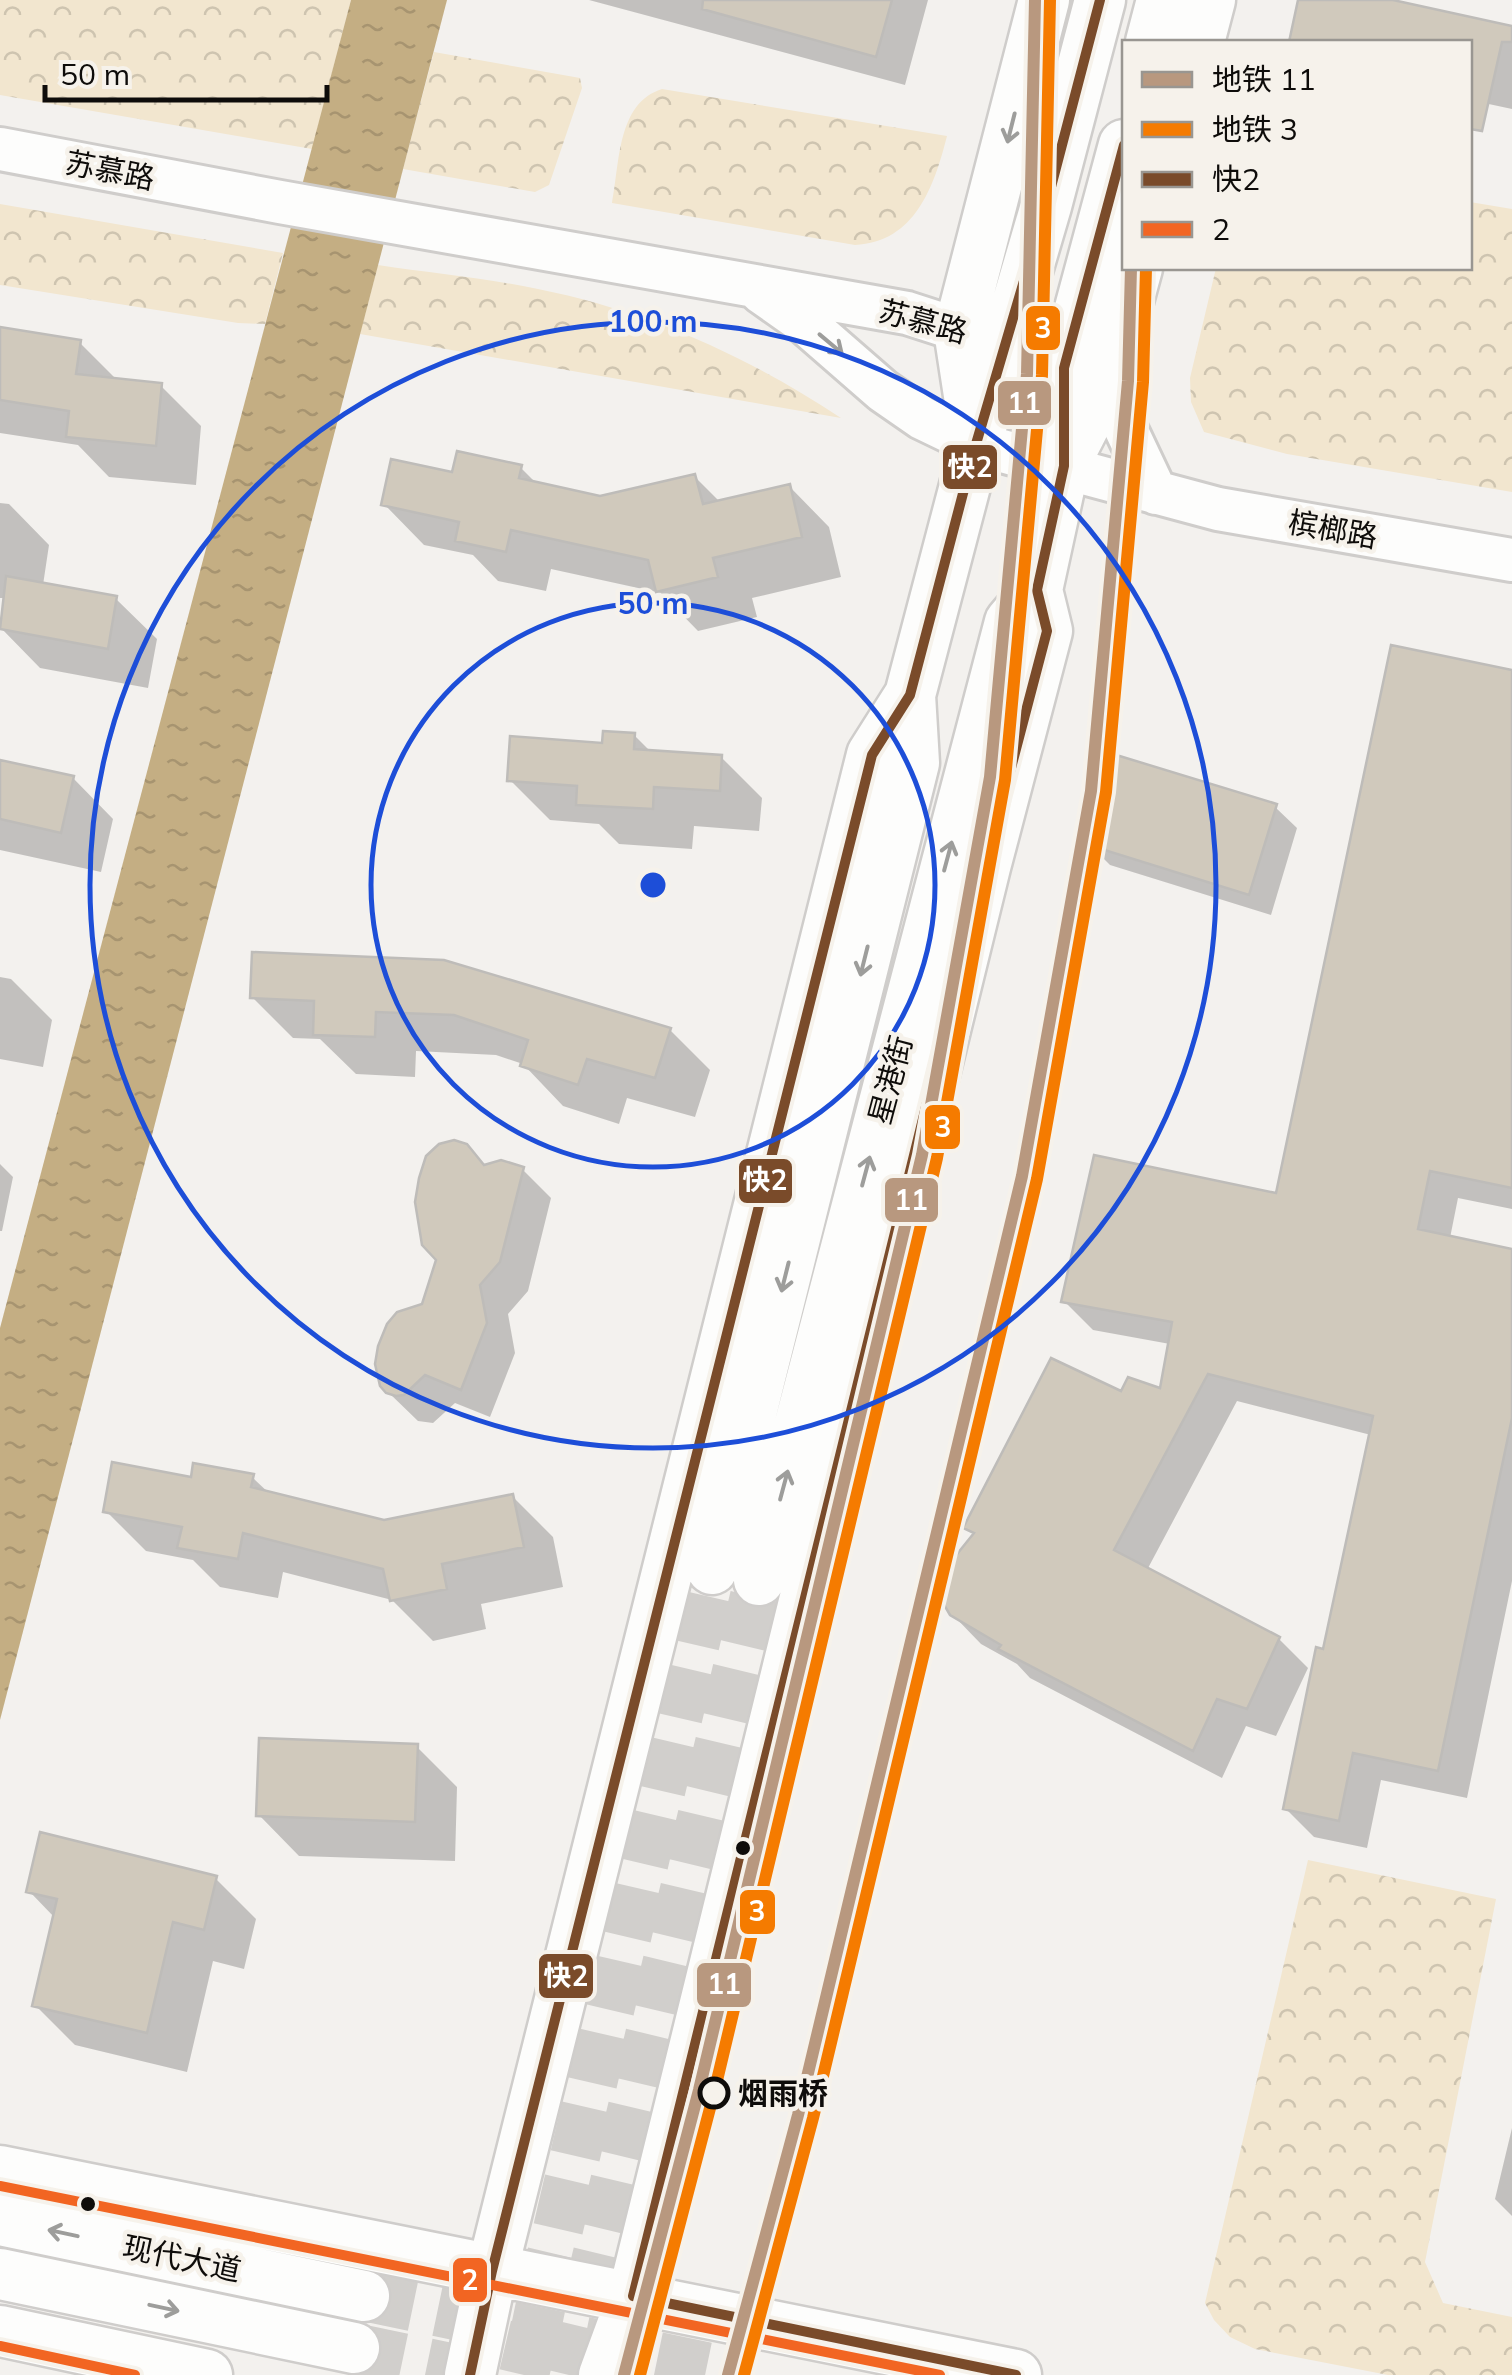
<svg xmlns="http://www.w3.org/2000/svg" width="1512" height="2375" font-family="Mulish,'Noto Sans SC',sans-serif">
  <style>
    .forest { fill: url(#forest-crowns) }
    .water { fill: url(#water-ripples) }
    .shadow { fill: #0003 }
    .building { fill: #d0c9bc; stroke: #bebcb9; stroke-width: 2.5 }
    .lines { fill: none; stroke-linecap: round; stroke-linejoin: round }
    .primary-tunnel { stroke: #d1cfcc; stroke-width: 50; stroke-dasharray: 50 25; stroke-linecap: butt }
    .secondary-casing { stroke: #cfcdcb; stroke-width: 48 }
    .primary-casing { stroke: #cfcdcb; stroke-width: 55 }
    .secondary { stroke: #fdfdfc; stroke-width: 42 }
    .primary { stroke: #fdfdfc; stroke-width: 50 }
    .bus-1-casing { stroke: #f6f2eb; stroke-width: 18 }
    .bus-2-casing { stroke: #f6f2eb; stroke-width: 18 }
    .bus-1 { stroke: #7a4b2a; stroke-width: 10 }
    .bus-2 { stroke: #f26522; stroke-width: 10 }
    .metro-1-casing { stroke: #f6f2eb; stroke-width: 20 }
    .metro-2-casing { stroke: #f6f2eb; stroke-width: 20 }
    .metro-1 { stroke: #b8987f; stroke-width: 12 }
    .metro-2 { stroke: #f57b00; stroke-width: 12 }
    .oneway { stroke: #9d9d9b }
    .ring { fill: none; stroke: #1d4ed8; stroke-width: 5 }
    .bus-dot { fill: #0e0c0a; stroke: #f6f2eb; stroke-width: 4 }
    .stop-dot { fill: #f6f2eb; stroke: #0e0c0a; stroke-width: 5 }
    .labels { text-anchor: middle; dominant-baseline: central; stroke-width: 9; stroke-linejoin: round; paint-order: stroke }
    .street-label { font-size: 30px; fill: #0e0c0a; stroke: #f6f2eb }
    .stop-label { font-size: 30px; font-weight: bold; fill: #0e0c0a; stroke: #f6f2eb; text-anchor: start }
    .centre { fill: #1d4ed8; stroke: #f6f2eb; stroke-width: 5 }
    .ring-label { font-size: 30px; text-anchor: middle; font-weight: bold; fill: #1d4ed8; stroke: #f6f2eb; stroke-width: 9; stroke-linejoin: round; paint-order: stroke }
    .line-badge { stroke: #f6f2eb; stroke-width: 4 }
    .badge-label { font-size: 28px; text-anchor: middle; font-weight: bold; fill: #fff }
  </style>
  <defs>
    <pattern id="forest-crowns" width="20" height="18" patternUnits="userSpaceOnUse" patternTransform="scale(2.5)"><rect width="20" height="18" fill="#f2e6cf"/><path d="M2 6a3 3 0 1 1 6 0M12 15a3 3 0 1 1 6 0" fill="none" stroke="#cec4b0"/></pattern>
    <pattern id="water-ripples" width="26" height="14" patternUnits="userSpaceOnUse" patternTransform="scale(2.5)"><rect width="26" height="14" fill="#c4ae83"/><path d="M2 4q2-2 4 0t4 0M15 11q2-2 4 0t4 0" fill="none" stroke="#a79470"/></pattern>
  </defs>
  <rect width="100%" height="100%" fill="#f3f1ee"/>
  <path class="forest" d="M0,0H351L312,149L0,95Z
    M434,52L580,78L582,88L549,185L535,192L403,169Z
    M662,89L947,136C934,187 915,242 855,245L612,203C620,163 617,103 662,89Z
    M1470,202L1512,209V492L1287,454L1204,432L1191,402L1190,378L1216,268H1470Z
    M0,204L283,253L265,324L238,323L0,285Z
    M378,265C431,273 486,278 538,289C648,311 749,357 841,418L360,334Z
    M1308,1860L1496,1899L1425,2262L1443,2303L1512,2317V2375H1388L1255,2349L1230,2337L1214,2320L1205,2303Z"/>
  <path class="water" d="M351,0H447L0,1720V1328Z"/>
  <path class="shadow" d="M589,0H928L905,85Z
    M1301,0H1382L1512,34V109L1470,100V42H1291Z
    M0,330L79,342L118,381L160,385L201,426L196,485L109,477L78,445L0,433Z
    M520,467L538,485L600,499L695,477L721,503L789,486L829,527L841,577L752,598L757,617L698,631L661,593L551,569L546,591L498,581L473,555L424,545L384,504L454,475Z
    M0,503L9,504L49,545L43,585L116,599L157,639L148,688L40,668L0,627L5,598H0Z
    M1512,673V1209L1458,1198L1450,1238L1512,1251V1581L1467,1798L1381,1780L1367,1848L1314,1837L1285,1808L1325,1652L1371,1435L1237,1401L1147,1570L1279,1639L1308,1668L1276,1736L1246,1726L1222,1778L1030,1678L1017,1664L981,1644L952,1614L975,1536L966,1527L1122,1394L1162,1391L1170,1344L1093,1330L1064,1301L1278,1196Z
    M634,735L651,752L721,757L762,798L759,831L694,826L692,849L619,844L599,824L550,820L510,780Z
    M0,762L73,778L113,819L101,872L0,850Z
    M1275,807L1297,828L1271,915L1110,865L1088,843Z
    M254,954L670,1030L710,1070L695,1117L627,1098L619,1124L563,1106L523,1064L496,1055L416,1051L415,1077L356,1074L320,1039L293,1038L252,997Z
    M0,977L11,979L52,1020L43,1067L0,1059Z
    M0,1164L13,1177L2,1231H0Z
    M486,1167L522,1169L551,1198L528,1291L508,1314L515,1353L490,1417L455,1403L433,1423L418,1421L388,1392Z
    M252,1477L271,1495L384,1523L512,1496L553,1537L563,1587L481,1604L486,1629L433,1641L392,1600L283,1572L278,1598L220,1587L193,1560L146,1551L106,1511L193,1480Z
    M417,1747L457,1787L455,1861L299,1856L259,1815Z
    M216,1879L256,1919L244,1969L213,1961L187,2072L75,2045L35,2005L55,1918L29,1891Z
    M1512,2128V2216L1495,2199Z"/>
  <path class="building" d="M703,0H892L876,57L702,9Z
    M1298,0H1393L1512,26V42H1502L1482,131L1470,129V42H1289Z
    M0,327L81,340L76,374L162,383L156,446L66,437L69,411L0,400Z
    M457,451L522,465L519,478L600,496L695,474L703,504L790,484L802,537L713,558L718,577L656,592L648,560L511,530L506,552L455,541L459,522L381,505L391,459L452,472Z
    M6,576L117,596L108,649L0,629Z
    M1391,645L1512,670V1188L1430,1171L1418,1229L1512,1249V1418L1438,1771L1353,1753L1339,1821L1283,1809L1316,1647L1323,1649L1373,1416L1208,1374L1114,1550L1280,1637L1247,1709L1217,1699L1193,1751L998,1649L1001,1645L950,1615L939,1596L941,1574L974,1533L963,1528L1051,1358L1121,1391L1128,1377L1160,1388L1172,1322L1061,1302L1094,1155L1276,1193Z
    M603,731L635,733L634,749L722,755L720,791L654,787L653,809L576,805L577,786L507,781L510,736L602,743Z
    M1113,754L1277,804L1249,895L1085,844Z
    M0,760L74,776L61,833L0,819Z
    M252,952L444,960L671,1028L655,1078L587,1059L578,1085L520,1066L528,1040L454,1015L376,1012L375,1037L313,1035L314,1001L250,998Z
    M454,1140L467,1144L484,1165L501,1160L524,1167L500,1262L480,1285L487,1323L461,1390L425,1375L404,1395L396,1396L386,1393L380,1386L375,1364L378,1346L387,1324L397,1312L422,1304L436,1260L422,1245L415,1202L419,1178L426,1156L439,1144Z
    M112,1462L191,1477L193,1463L254,1474L251,1487L384,1520L513,1494L524,1547L442,1564L447,1589L390,1601L383,1569L243,1533L238,1559L177,1548L182,1527L103,1512Z
    M259,1738L418,1744L415,1822L256,1816Z
    M40,1832L217,1876L204,1930L173,1922L147,2033L32,2006L57,1899L26,1892Z"/>
  <g class="lines">
    <path class="primary-tunnel" d="M364,2296L744,2375
      M354,2348L484,2375
      M524,2375L712,1569
      M569,2375L759,1580"/>
    <g class="secondary-casing">
      <path id="secondary" d="M0,149L280,202L907,313L1006,345L1105,385L1156,493
        M761,292L805,323L883,391L922,418L976,444L1218,509L1512,560"/>
    </g>
    <g class="primary-casing">
      <path id="primary" d="M1151,42L1162,0
        M1199,42L1210,0
        M974,428L959,330L1044,0
        M1068,457L1105,385L1137,268
        M712,1569L914,763L910,695
        M759,1580L1010,622L1037,590
        M0,2171L1016,2375
        M0,2220L364,2296
        M0,2274L354,2348
        M0,2331L207,2375
        M470,2375L492,2271L872,755L910,695L976,444L1046,206L1100,0
        M604,2375L633,2296L985,867L1047,631L1037,590L1064,466V368L1124,145"/>
    </g>
    <use href="#secondary" class="secondary"/>
    <use href="#primary" class="primary"/>
    <g class="bus-1-casing">
      <path id="bus-1" d="M470,2375L492,2271L872,755L910,695L976,444L1046,206L1100,0
        M1016,2375L633,2296L985,867L1047,631L1037,590L1064,466V368L1124,145"/>
    </g>
    <g class="bus-2-casing">
      <path id="bus-2" d="M0,2186L940,2375
        M0,2346L135,2375"/>
    </g>
    <use href="#bus-1" class="bus-1"/>
    <use href="#bus-2" class="bus-2"/>
    <g class="metro-1-casing">
      <path id="metro-1" d="M624,2375L699,2090L922,1155L990,777L1027,374L1035,0
        M728,2375L798,2115L1022,1176L1091,791L1128,381L1131,268"/>
    </g>
    <g class="metro-2-casing">
      <path id="metro-2" d="M640,2375L714,2093L937,1158L1005,780L1042,375L1050,0
        M744,2375L813,2118L1037,1179L1106,792L1143,382L1146,268"/>
    </g>
    <use href="#metro-1" class="metro-1"/>
    <use href="#metro-2" class="metro-2"/>
  </g>
  <defs><path id="oneway-shaft" d="M-6 0H5M1.5-3L5.5 0L1.5 3" fill="none" stroke-width="1.6" stroke-linecap="round" stroke-linejoin="round" transform="scale(2.5)"/></defs>
  <g class="oneway">
    <use href="#oneway-shaft" transform="translate(1011 128) rotate(104)"/>
    <use href="#oneway-shaft" transform="translate(831 344) rotate(40)"/>
    <use href="#oneway-shaft" transform="translate(948 856) rotate(-75)"/>
    <use href="#oneway-shaft" transform="translate(864 961) rotate(104)"/>
    <use href="#oneway-shaft" transform="translate(866 1171) rotate(-75)"/>
    <use href="#oneway-shaft" transform="translate(785 1277) rotate(104)"/>
    <use href="#oneway-shaft" transform="translate(784 1485) rotate(-75)"/>
    <use href="#oneway-shaft" transform="translate(63 2233) rotate(-168)"/>
    <use href="#oneway-shaft" transform="translate(164 2308) rotate(12)"/>
  </g>
  <g class="ring">
    <circle cx="653" cy="885" r="282"/>
    <circle cx="653" cy="885" r="563"/>
  </g>
  <g class="bus-dot">
    <circle cx="743" cy="1848" r="9"/>
    <circle cx="88" cy="2204" r="9"/>
  </g>
  <circle class="stop-dot" cx="714" cy="2093" r="14"/>
  <g class="labels">
    <g class="street-label">
      <text transform="translate(110 170) rotate(11)">苏慕路</text>
      <text transform="translate(923 321) rotate(15)">苏慕路</text>
      <text transform="translate(1333 529) rotate(10)">槟榔路</text>
      <text transform="translate(890 1080) rotate(-75)">星港街</text>
      <text transform="translate(182 2258) rotate(12)">现代大道</text>
    </g>
    <g class="stop-label">
      <text x="738" y="2093">烟雨桥</text>
    </g>
  </g>
  <circle cx="653" cy="885" r="15" class="centre"/>
  <g class="ring-label">
    <text x="653" y="332">100 m</text>
    <text x="653" y="614">50 m</text>
  </g>
  <g class="line-badge">
    <rect x="1024" y="304" width="38" height="48" rx="10" fill="#f57b00"/>
    <rect x="996" y="379" width="57" height="48" rx="10" fill="#b8987f"/>
    <rect x="941" y="443" width="58" height="48" rx="10" fill="#7a4b2a"/>
    <rect x="923" y="1103" width="39" height="48" rx="10" fill="#f57b00"/>
    <rect x="737" y="1157" width="57" height="48" rx="10" fill="#7a4b2a"/>
    <rect x="883" y="1176" width="57" height="48" rx="10" fill="#b8987f"/>
    <rect x="738" y="1888" width="39" height="48" rx="10" fill="#f57b00"/>
    <rect x="537" y="1952" width="58" height="48" rx="10" fill="#7a4b2a"/>
    <rect x="695" y="1961" width="58" height="48" rx="10" fill="#b8987f"/>
    <rect x="451" y="2256" width="38" height="48" rx="10" fill="#f26522"/>
  </g>
  <g class="badge-label">
    <text x="1043" y="338">3</text>
    <text x="1024" y="413">11</text>
    <text x="970" y="477">快2</text>
    <text x="943" y="1137">3</text>
    <text x="765" y="1190">快2</text>
    <text x="911" y="1210">11</text>
    <text x="757" y="1921">3</text>
    <text x="566" y="1986">快2</text>
    <text x="724" y="1994">11</text>
    <text x="470" y="2290">2</text>
  </g>
  <rect x="1122" y="40" width="350" height="230" fill="#f6f2eb" stroke="#999691" stroke-width="2.5"/>
  <rect x="1142" y="72" width="50" height="15" fill="#b8987f" stroke="#999691" stroke-width="2.5"/>
  <text x="1212" y="90" font-size="30" fill="#0e0c0a">地铁 11</text>
  <rect x="1142" y="122" width="50" height="15" fill="#f57b00" stroke="#999691" stroke-width="2.5"/>
  <text x="1212" y="140" font-size="30" fill="#0e0c0a">地铁 3</text>
  <rect x="1142" y="172" width="50" height="15" fill="#7a4b2a" stroke="#999691" stroke-width="2.5"/>
  <text x="1212" y="190" font-size="30" fill="#0e0c0a">快2</text>
  <rect x="1142" y="222" width="50" height="15" fill="#f26522" stroke="#999691" stroke-width="2.5"/>
  <text x="1212" y="240" font-size="30" fill="#0e0c0a">2</text>
  <path d="M45 85v15h282v-15" fill="none" stroke="#0e0c0a" stroke-width="5"/>
  <text x="60" y="85" font-size="30" fill="#0e0c0a" stroke="#f6f2eb" stroke-width="8" paint-order="stroke">50 m</text>
</svg>
